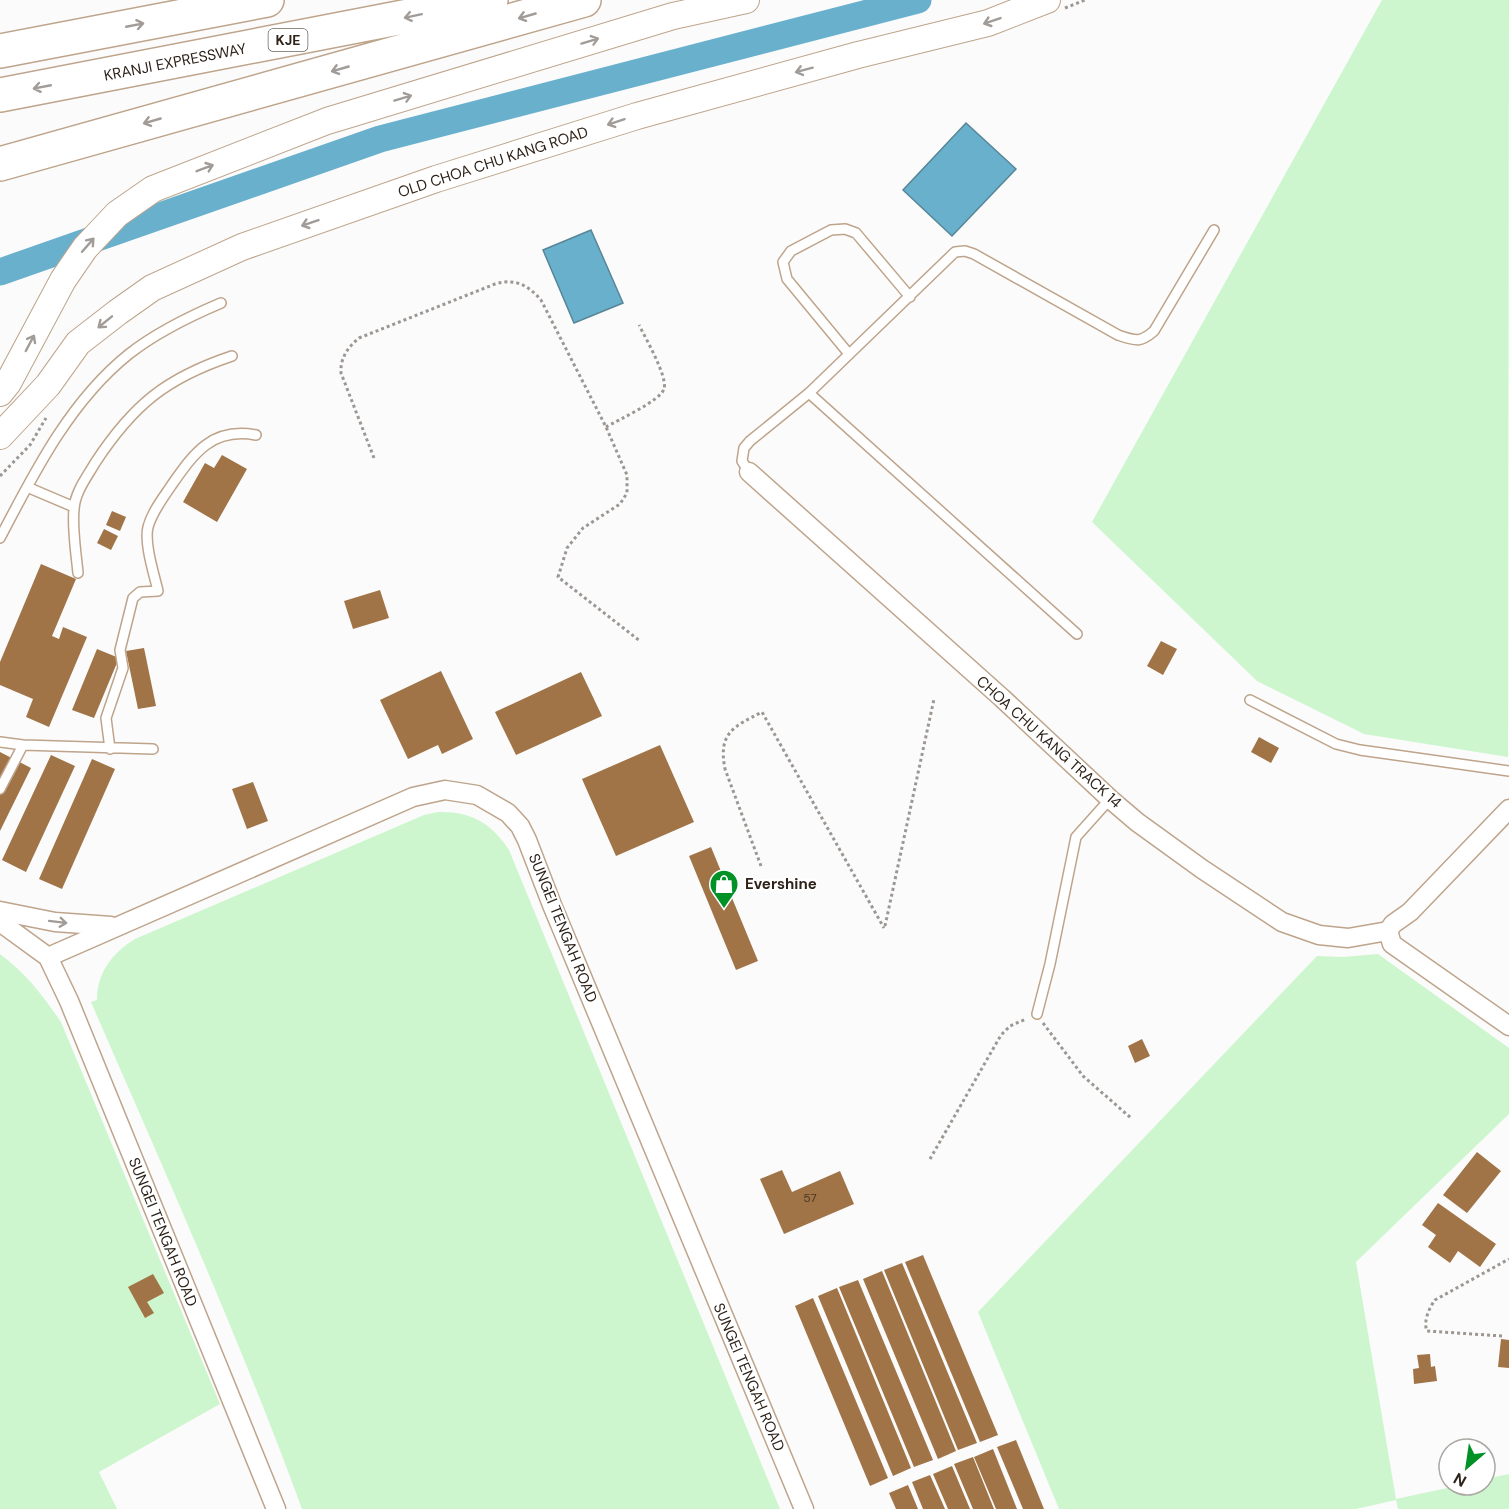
<svg xmlns="http://www.w3.org/2000/svg" width="1509" height="1509" font-family="'DM Sans',sans-serif">
  <style>
    .green { fill: #cdf6ce }
    .water { fill: #69b0cd; stroke: #578697; stroke-width: 1.5 }
    .lines { fill: none; stroke-linecap: round; stroke-linejoin: round }
    .river { stroke: #69b0cd; stroke-width: 27 }
    .building { fill: #a07447 }
    .service-casing { stroke: #bea48b; stroke-width: 12 }
    .minor-casing { stroke: #bea48b; stroke-width: 21 }
    .secondary-casing { stroke: #bea48b; stroke-width: 28 }
    .motorway-casing { stroke: #bea48b; stroke-width: 36 }
    .path { stroke: #9c9793; stroke-width: 3; stroke-dasharray: 3 3; stroke-linecap: butt }
    .service { stroke: #fff; stroke-width: 9 }
    .minor { stroke: #fff; stroke-width: 18 }
    .secondary { stroke: #fff; stroke-width: 26 }
    .motorway { stroke: #fff; stroke-width: 33 }
    .oneway { stroke: #a19c98 }
    .labels { text-anchor: middle; dominant-baseline: central; stroke-width: 4.5; stroke-linejoin: round; paint-order: stroke }
    .number-label { font-size: 12px; fill: #4a3725 }
    .shield { fill: #fff; stroke: #6d655f; stroke-width: 1.5 }
    .shield-label { font-size: 14px; font-weight: bold; fill: #2e231a }
    .street-label { font-size: 15px; fill: #2e231a; stroke: #fff }
    .poi-label { font-size: 15px; font-weight: bold; fill: #2e231a; stroke: #fff; text-anchor: start }
  </style>
  <rect width="100%" height="100%" fill="#fbfbfb"/>
  <path class="green" d="M1382,0H1509L1508,757L1364,734L1257,681L1092,522Z
    M438,812C470,811 492,823 509,850L780,1509H302C239,1337 164,1170 91,1002L97,1000C97,973 112,953 135,939L424,815Z
    M0,954C26,973 43,996 61,1022L220,1404L99,1472L117,1509H0Z
    M1378,954L1509,1048V1114L1356,1262L1396,1499L1461,1485H1485V1479L1509,1474V1509H1398L1396,1500L1356,1509H1059L978,1312L1317,956L1343,957Z"/>
  <path class="water" d="M966,123L1016,169L952,236L903,190Z
    M591,230L623,303L574,323L543,250Z"/>
  <g class="lines">
    <path class="river" d="M0,272L380,139L918,0"/>
  </g>
  <path class="building" d="M222,455L247,469L217,522L183,502L205,463L214,468Z
    M112,511L126,517L120,531L106,525Z
    M104,529L118,536L111,550L97,543Z
    M41,564L76,579L52,636L59,639L63,627L87,637L49,727L26,717L33,699L0,685V662Z
    M380,590L389,618L353,629L344,601Z
    M1161,641L1177,649L1163,675L1147,666Z
    M144,648L156,706L138,709L126,651Z
    M97,649L119,658L94,718L72,710Z
    M441,671L473,739L442,754L438,745L408,759L380,700Z
    M581,672L602,716L516,755L495,712Z
    M1259,737L1279,748L1271,763L1251,752Z
    M660,745L694,822L616,856L582,779Z
    M0,752L31,768L0,831Z
    M51,755L75,766L26,872L2,860Z
    M92,759L115,769L62,889L39,879Z
    M253,782L268,821L247,829L232,789Z
    M711,847L758,961L736,970L689,856Z
    M1142,1039L1150,1056L1135,1063L1128,1046Z
    M1477,1152L1501,1171L1467,1213L1443,1195Z
    M782,1170L792,1192L840,1171L854,1204L784,1234L760,1179Z
    M1438,1203L1496,1244L1480,1267L1458,1251L1450,1263L1428,1247L1436,1235L1422,1225Z
    M923,1255L998,1435L980,1442L905,1262Z
    M902,1263L977,1443L958,1450L884,1270Z
    M882,1271L956,1451L938,1459L863,1279Z
    M153,1274L164,1293L147,1302L154,1313L145,1318L128,1287Z
    M858,1280L933,1460L914,1467L839,1287Z
    M837,1288L911,1468L893,1476L818,1296Z
    M813,1298L888,1478L870,1486L795,1306Z
    M1501,1339L1509,1340V1368L1498,1367Z
    M1430,1354L1431,1367L1435,1366L1437,1381L1414,1384L1413,1369L1419,1368L1417,1355Z
    M1016,1440L1044,1509H1023L997,1447Z
    M993,1449L1017,1509H996L974,1457Z
    M973,1457L994,1509H973L954,1464Z
    M952,1466L970,1509H948L933,1474Z
    M930,1475L945,1509H923L912,1482Z
    M908,1485L918,1509H896L889,1493Z"/>
  <g class="lines">
    <g class="service-casing">
      <path id="service" d="M849,354L787,279L783,262L791,251L831,230L845,229L856,233L910,297
        M809,393L1077,634
        M749,472L742,461L744,448L750,441L809,393L955,252L965,251L974,254L1118,335C1136,341 1140,343 1154,331L1214,230
        M27,487L74,507
        M0,538C34,473 70,401 129,354C157,332 188,317 221,303
        M78,573C76,552 72,529 74,509C75,492 87,477 95,463C133,405 166,378 232,356
        M1250,700L1336,744L1360,750L1509,771
        M0,742L23,745L153,749
        M110,749L106,718L123,668L120,650L133,598L140,592L158,591C154,574 144,543 148,527C152,512 163,498 171,486C194,453 212,427 256,435
        M0,789L23,745
        M1037,1014L1050,964L1076,837L1110,799"/>
    </g>
    <g class="minor-casing">
      <path id="minor" d="M749,472L1002,698L1110,799L1137,822L1202,869L1282,922L1319,935L1348,938L1388,931L1393,924L1410,912L1509,809
        M0,911L55,922L111,926
        M0,922L48,957L69,1001L276,1509
        M1388,931L1392,944L1509,1026
        M48,957L413,797L445,790L477,795L508,813L520,826L527,840L552,905L804,1509"/>
    </g>
    <g class="secondary-casing">
      <path id="secondary" d="M0,393L8,383L63,280L85,248L117,214L153,189L327,121L673,16L746,0
        M0,436L48,385L78,343L118,312L152,288L242,247L436,179L637,116L858,55L988,23L1047,0"/>
    </g>
    <g class="motorway-casing">
      <path id="motorway" d="M0,51L267,0
        M0,95L491,0
        M0,164L584,0"/>
    </g>
    <path class="path" d="M1065,8L1085,0
      M606,427C618,420 660,401 664,389C668,377 645,337 639,325
      M374,458L341,373C340,358 348,347 359,338L495,284C515,278 528,285 541,300L606,427L627,475V493L620,504L583,528L567,548L558,577L640,641
      M0,476L30,445L46,418
      M761,866L725,769C718,733 733,727 762,712L884,928
      M885,926L934,699
      M1043,1023L1083,1076L1131,1118
      M930,1159L1001,1035L1010,1026L1026,1019
      M1502,1336L1427,1331C1423,1322 1429,1308 1435,1300L1509,1259"/>
    <use href="#service" class="service"/>
    <use href="#minor" class="minor"/>
    <use href="#secondary" class="secondary"/>
    <use href="#motorway" class="motorway"/>
  </g>
  <defs><path id="oneway-shaft" d="M-6 0H5M1.5-3L5.5 0L1.5 3" fill="none" stroke-width="1.6" stroke-linecap="round" stroke-linejoin="round" transform="scale(1.5)"/></defs>
  <g class="oneway">
    <use href="#oneway-shaft" transform="translate(413 16) rotate(168)"/>
    <use href="#oneway-shaft" transform="translate(527 16) rotate(164)"/>
    <use href="#oneway-shaft" transform="translate(992 21) rotate(161)"/>
    <use href="#oneway-shaft" transform="translate(135 25) rotate(-11)"/>
    <use href="#oneway-shaft" transform="translate(590 41) rotate(-17)"/>
    <use href="#oneway-shaft" transform="translate(340 69) rotate(164)"/>
    <use href="#oneway-shaft" transform="translate(804 70) rotate(165)"/>
    <use href="#oneway-shaft" transform="translate(42 87) rotate(169)"/>
    <use href="#oneway-shaft" transform="translate(403 98) rotate(-17)"/>
    <use href="#oneway-shaft" transform="translate(152 121) rotate(164)"/>
    <use href="#oneway-shaft" transform="translate(616 122) rotate(162)"/>
    <use href="#oneway-shaft" transform="translate(205 168) rotate(-21)"/>
    <use href="#oneway-shaft" transform="translate(310 223) rotate(161)"/>
    <use href="#oneway-shaft" transform="translate(88 245) rotate(-49)"/>
    <use href="#oneway-shaft" transform="translate(105 322) rotate(141)"/>
    <use href="#oneway-shaft" transform="translate(30 343) rotate(-62)"/>
    <use href="#oneway-shaft" transform="translate(58 922) rotate(7)"/>
  </g>
  <defs>
    <g id="shop-pin" transform="scale(1.5)"><path d="M0 17L-7.5 6A9.5 9.5 0 1 1 7.5 6Z" fill="#009226" stroke="#fff"/><path d="M-5-2.5h2.3a2.7 3.5 0 0 1 5.4 0H5L5.5 6h-11ZM-1.5-2.5h3a1.5 2.3 0 0 0-3 0Z" fill="#fff"/></g>
  </defs>
  <g fill-rule="evenodd">
    <use href="#shop-pin" x="724" y="884"/>
  </g>
  <g class="labels">
    <g class="number-label">
      <text x="810" y="1198">57</text>
    </g>
    <rect class="shield" x="268.5" y="29" width="39" height="22" rx="4.5"/>
    <g class="shield-label">
      <text x="288" y="40">KJE</text>
    </g>
    <g class="street-label">
      <text transform="translate(175 62) rotate(-11)">KRANJI EXPRESSWAY</text>
      <text transform="translate(493 162) rotate(-18)">OLD CHOA CHU KANG ROAD</text>
      <text transform="translate(1049 742) rotate(42)">CHOA CHU KANG TRACK 14</text>
      <text transform="translate(563 928) rotate(68)">SUNGEI TENGAH ROAD</text>
      <text transform="translate(163 1232) rotate(68)">SUNGEI TENGAH ROAD</text>
      <text transform="translate(749 1377) rotate(67)">SUNGEI TENGAH ROAD</text>
    </g>
    <g class="poi-label">
      <text x="745" y="884">Evershine</text>
    </g>
  </g>
  <g transform="translate(1467 1467) rotate(209)"><circle r="28" fill="#ffffff" stroke="#aba7a3" stroke-width="1.5"/>
  <path d="M0-4.5L10 22L0 15L-10 22Z" fill="#009226"/>
  <text y="-9" font-size="16" font-weight="bold" text-anchor="middle" fill="#2e231a">N</text>
  </g>
</svg>
